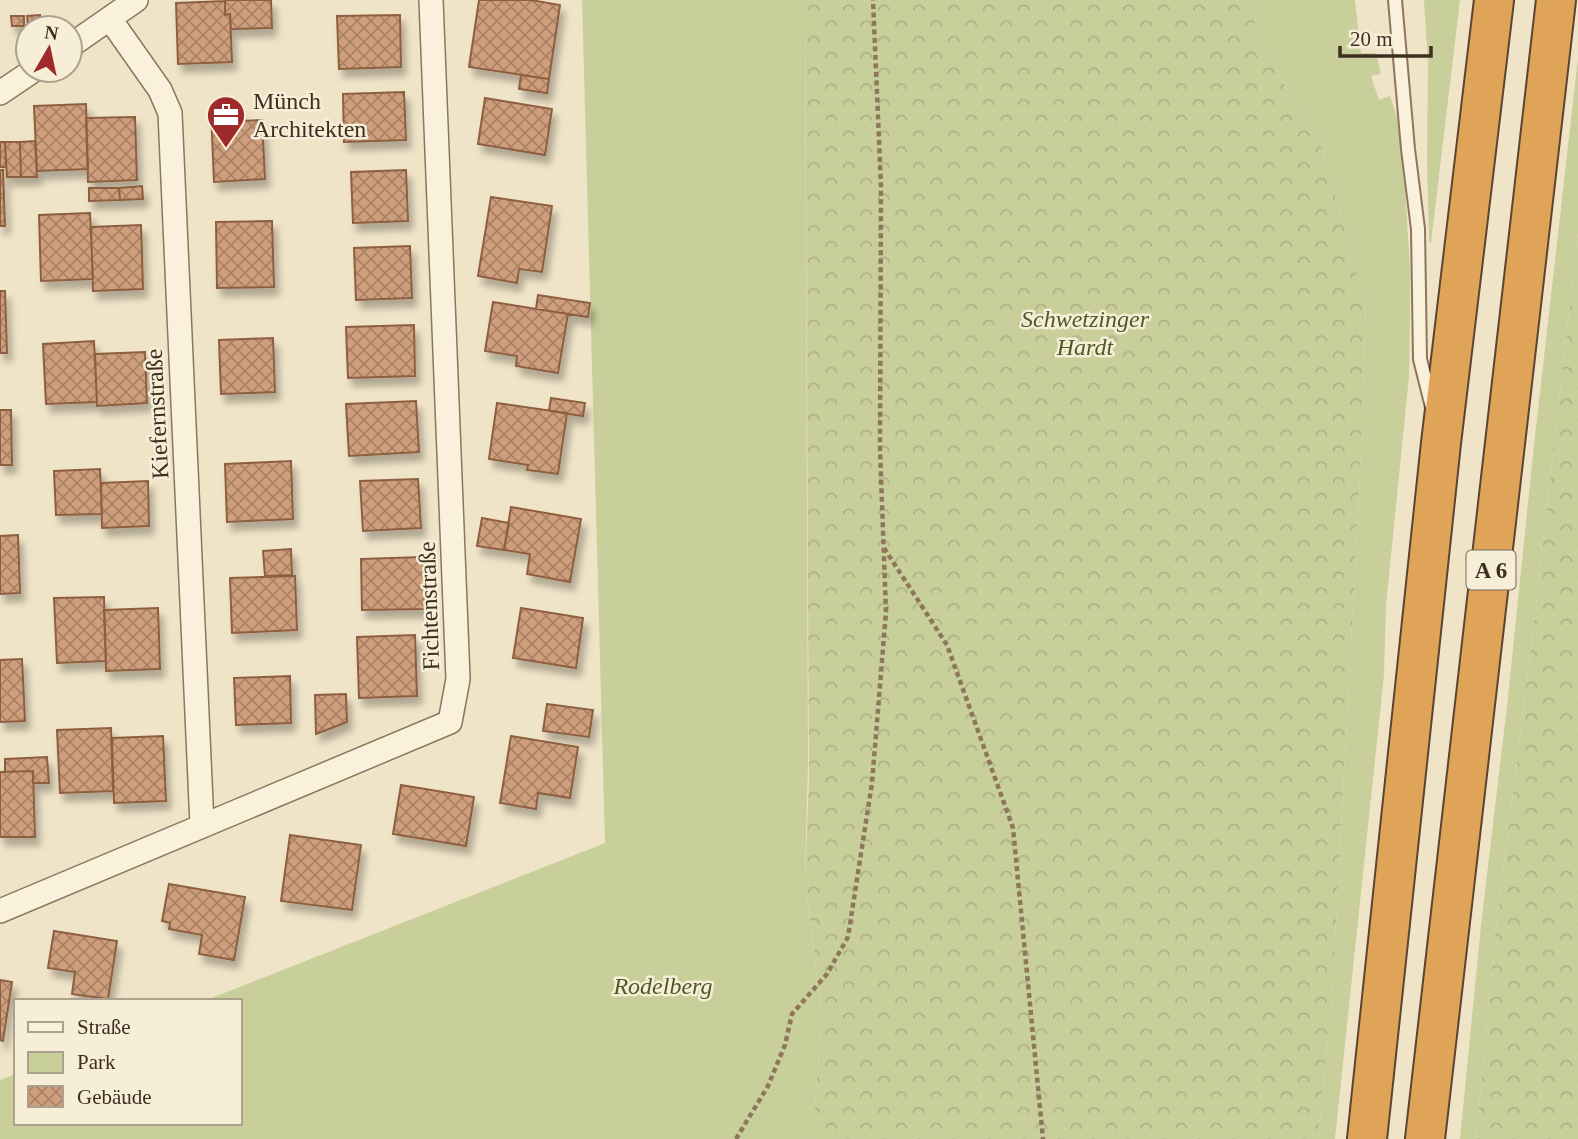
<svg xmlns="http://www.w3.org/2000/svg" width="1578" height="1139" font-family="Georgia,serif">
  <style>
    .green { fill: #c9cf9b }
    .forest { fill: url(#forest-crowns) }
    .building { fill: url(#building-cross-hatch); stroke: #8d5f41; stroke-width: 2; filter: url(#shadow) }
    .lines { fill: none; stroke-linecap: round; stroke-linejoin: round }
    .lane-casing { stroke: #8d765c; stroke-width: 16 }
    .street-casing { stroke: #8d765c; stroke-width: 26 }
    .highway-casing { stroke: #5b4430; stroke-width: 42 }
    .path { stroke: #8d765c; stroke-width: 4.5; stroke-dasharray: 5 3.5; stroke-linecap: butt }
    .lane { stroke: #faf1dc; stroke-width: 12 }
    .street { stroke: #faf1dc; stroke-width: 23 }
    .highway { stroke: #e0a458; stroke-width: 38 }
    .labels { text-anchor: middle; dominant-baseline: central; stroke-width: 5; stroke-linejoin: round; paint-order: stroke }
    .shield { fill: #f7eed8; stroke: #756857; stroke-width: 2 }
    .shield-label { font-size: 23px; font-weight: bold; fill: #3d2e20 }
    .poi-label { font-size: 24px; fill: #3d2e20; stroke: #f7eed8; text-anchor: start }
    .park-label { font-size: 24px; font-style: italic; fill: #4d5a26; stroke: #f7eed8 }
    .street-label { font-size: 24px; fill: #3d2e20; stroke: #f7eed8 }
  </style>
  <defs>
    <pattern id="forest-crowns" width="20" height="18" patternUnits="userSpaceOnUse" patternTransform="scale(1.75)"><rect width="20" height="18" fill="#c9cf9b"/><path d="M2 6a3 3 0 1 1 6 0M12 15a3 3 0 1 1 6 0" fill="none" stroke="#aeb285"/></pattern>
    <pattern id="building-cross-hatch" width="8" height="8" patternUnits="userSpaceOnUse" patternTransform="scale(1.75)"><rect width="8" height="8" fill="#cf9f7d"/><path d="M0 0l8 8M0 8l8-8" fill="none" stroke="#a98266"/></pattern>
    <filter id="shadow"><feDropShadow dx="4.5" dy="8" stdDeviation="3.5" flood-color="#0004"/></filter>
  </defs>
  <rect width="100%" height="100%" fill="#f0e4c8"/>
  <path class="green" d="M582,0H805L808,765L805,878L822,1017L815,1103V1139H0V1080L16,1074V1123H240V1001H204L605,843Z
    M1254,0H1355L1361,53H1376L1381,74L1371,76L1379,100L1390,96L1397,117L1403,154L1410,269V318L1409,377L1386,605L1384,675L1335,1139H1318L1332,997L1360,477L1366,305L1320,141L1280,78L1256,31Z
    M1424,0H1460L1431,243L1429,242L1427,161L1428,63Z
    M1578,58V232L1534,622L1495,936L1476,1139H1460L1481,925L1507,706L1534,445Z"/>
  <path class="forest" d="M805,0H1254L1256,31L1280,78L1320,141L1366,305L1360,477L1332,997L1318,1139H815V1104L822,1017L805,878L809,780Z
    M1578,232V1139H1476L1495,936L1534,622Z"/>
  <path class="building" d="M225,0H271L272,28L231,29L230,14L225,15Z
    M479,0H531L560,5L549,79L469,67Z
    M225,1V15L230,14L232,62L178,64L176,3Z
    M40,15V25H28L27,16Z
    M400,15L401,67L339,69L337,16Z
    M11,16H24V26H12Z
    M521,75L549,79L547,93L519,89Z
    M404,92L406,140L344,142L343,94Z
    M485,98L552,109L545,155L478,144Z
    M86,104L88,169L37,171L34,106Z
    M239,110L240,121L262,120L265,179L214,182L211,111Z
    M135,117L137,180L88,182L86,118Z
    M35,141L37,177H21L20,142Z
    M0,142H5L6,167H0Z
    M5,142H20L21,177H7Z
    M0,170H3L5,226H0Z
    M406,170L408,221L353,223L351,172Z
    M142,186L143,199L120,200L119,188Z
    M89,188H119L120,200L89,201Z
    M491,197L552,206L542,272L519,269L517,283L478,276Z
    M90,213L93,279L41,281L39,215Z
    M272,221L274,287L217,288L216,222Z
    M141,225L143,289L93,291L91,227Z
    M410,246L412,298L356,300L354,248Z
    M0,291H5L7,353H0Z
    M538,295L590,303L588,317L536,309Z
    M493,302L568,314L558,373L516,366L517,356L485,351Z
    M414,325L415,376L348,378L346,327Z
    M273,338L275,392L221,394L219,340Z
    M94,341L97,402L46,404L43,344Z
    M145,352L147,403L97,406L95,354Z
    M551,398L585,403L583,416L549,411Z
    M416,401L419,452L349,456L346,404Z
    M497,403L567,413L558,474L527,470L528,465L489,459Z
    M0,410H11L12,465H0Z
    M291,461L293,519L227,522L225,464Z
    M100,469L102,514L56,515L54,471Z
    M418,479L421,528L363,531L360,481Z
    M148,481L149,526L102,528L101,483Z
    M511,507L581,519L570,582L527,574L530,554L504,550Z
    M482,518L509,523L504,550L477,546Z
    M18,535L20,593L0,594V536Z
    M291,549L292,575L265,576L263,551Z
    M423,557L425,609L362,610L361,559Z
    M295,576L297,630L232,633L230,578Z
    M104,597L106,661L57,663L54,598Z
    M158,608L160,669L106,671L104,610Z
    M521,608L583,618L576,668L513,658Z
    M415,635L417,696L359,698L357,637Z
    M22,659L25,721L0,722V660Z
    M290,676L291,723L236,725L234,678Z
    M346,694L347,722L316,734L315,695Z
    M547,704L593,710L589,737L543,731Z
    M111,728L113,791L60,793L57,730Z
    M163,736L166,801L114,803L112,738Z
    M511,736L578,747L570,798L538,793L536,809L500,803Z
    M47,757L49,783H33V771L5,772V759Z
    M33,771L35,837H0V772Z
    M401,785L474,797L466,846L393,834Z
    M290,835L361,845L352,910L281,901Z
    M169,884L245,897L234,960L199,954L202,935L169,929L170,923L162,921Z
    M54,931L117,941L108,999L72,994L75,972L48,968Z
    M0,980L12,982L3,1041L0,1040Z"/>
  <g class="lines">
    <g class="lane-casing">
      <path id="lane" d="M1395,0L1408,149L1418,229L1420,359L1432,407"/>
    </g>
    <g class="street-casing">
      <path id="street" d="M110,19L160,90L170,113L202,825
        M70,46L136,0
        M0,93L34,70
        M0,911L450,722L458,679L431,0"/>
    </g>
    <g class="highway-casing">
      <path id="highway" d="M1367,1139L1441,443L1494,0
        M1425,1139L1556,0"/>
    </g>
    <path class="path" d="M884,548L947,645L1013,828L1043,1139
      M736,1139L768,1086L785,1045L792,1014L827,974L848,937L872,783L886,612L880,449L881,186L873,0"/>
    <use href="#lane" class="lane"/>
    <use href="#street" class="street"/>
    <use href="#highway" class="highway"/>
  </g>
  <defs>
    <g id="office-pin" transform="scale(2.0125)"><path d="M0 17L-7.5 6A9.5 9.5 0 1 1 7.5 6Z" fill="#9e2a2b" stroke="#f7eed8"/><path d="M-6-3h4V-5.5h4V-3h4V5H-6ZM-1-4.5V-3h2v-1.5ZM-6 0V1H6V0Z" fill="#fff"/></g>
  </defs>
  <g fill-rule="evenodd">
    <use href="#office-pin" x="226" y="115"/>
  </g>
  <g class="labels">
    <rect class="shield" x="1466.5" y="550.5" width="49" height="39" rx="5"/>
    <g class="shield-label">
      <text x="1491" y="570">A 6</text>
    </g>
    <g class="poi-label">
      <text x="253" y="101">Münch<tspan x="253" dy="28">Architekten</tspan></text>
    </g>
    <g class="park-label">
      <text x="1085" y="319">Schwetzinger<tspan x="1085" dy="28">Hardt</tspan></text>
      <text x="663" y="986">Rodelberg</text>
    </g>
    <g class="street-label">
      <text transform="translate(157 414) rotate(-93)">Kiefernstraße</text>
      <text transform="translate(429 606) rotate(-92)">Fichtenstraße</text>
    </g>
  </g>
  <rect x="14" y="999" width="228" height="126" fill="#f7eed8" stroke="#ada18e" stroke-width="2"/>
  <rect x="28" y="1022" width="35" height="10" fill="#faf1dc" stroke="#ada18e" stroke-width="2"/>
  <text x="77" y="1034" font-size="21" fill="#3d2e20">Straße</text>
  <rect x="28" y="1052" width="35" height="21" fill="#c9cf9b" stroke="#ada18e" stroke-width="2"/>
  <text x="77" y="1069" font-size="21" fill="#3d2e20">Park</text>
  <rect x="28" y="1086" width="35" height="21" fill="url(#building-cross-hatch)" stroke="#ada18e" stroke-width="2"/>
  <text x="77" y="1104" font-size="21" fill="#3d2e20">Gebäude</text>
  <g transform="translate(49 49) rotate(9)"><circle r="33" fill="#f7eed8" stroke="#ada18e" stroke-width="2"/>
  <path d="M0-5L12 26L0 18L-12 26Z" fill="#9e2a2b"/>
  <text y="-10" font-size="19" font-weight="bold" text-anchor="middle" fill="#3d2e20">N</text>
  </g>
  <path d="M1340 46v10h91v-10" fill="none" stroke="#3d2e20" stroke-width="3.5"/>
  <text x="1350" y="46" font-size="21" fill="#3d2e20" stroke="#f7eed8" stroke-width="5" paint-order="stroke">20 m</text>
</svg>
